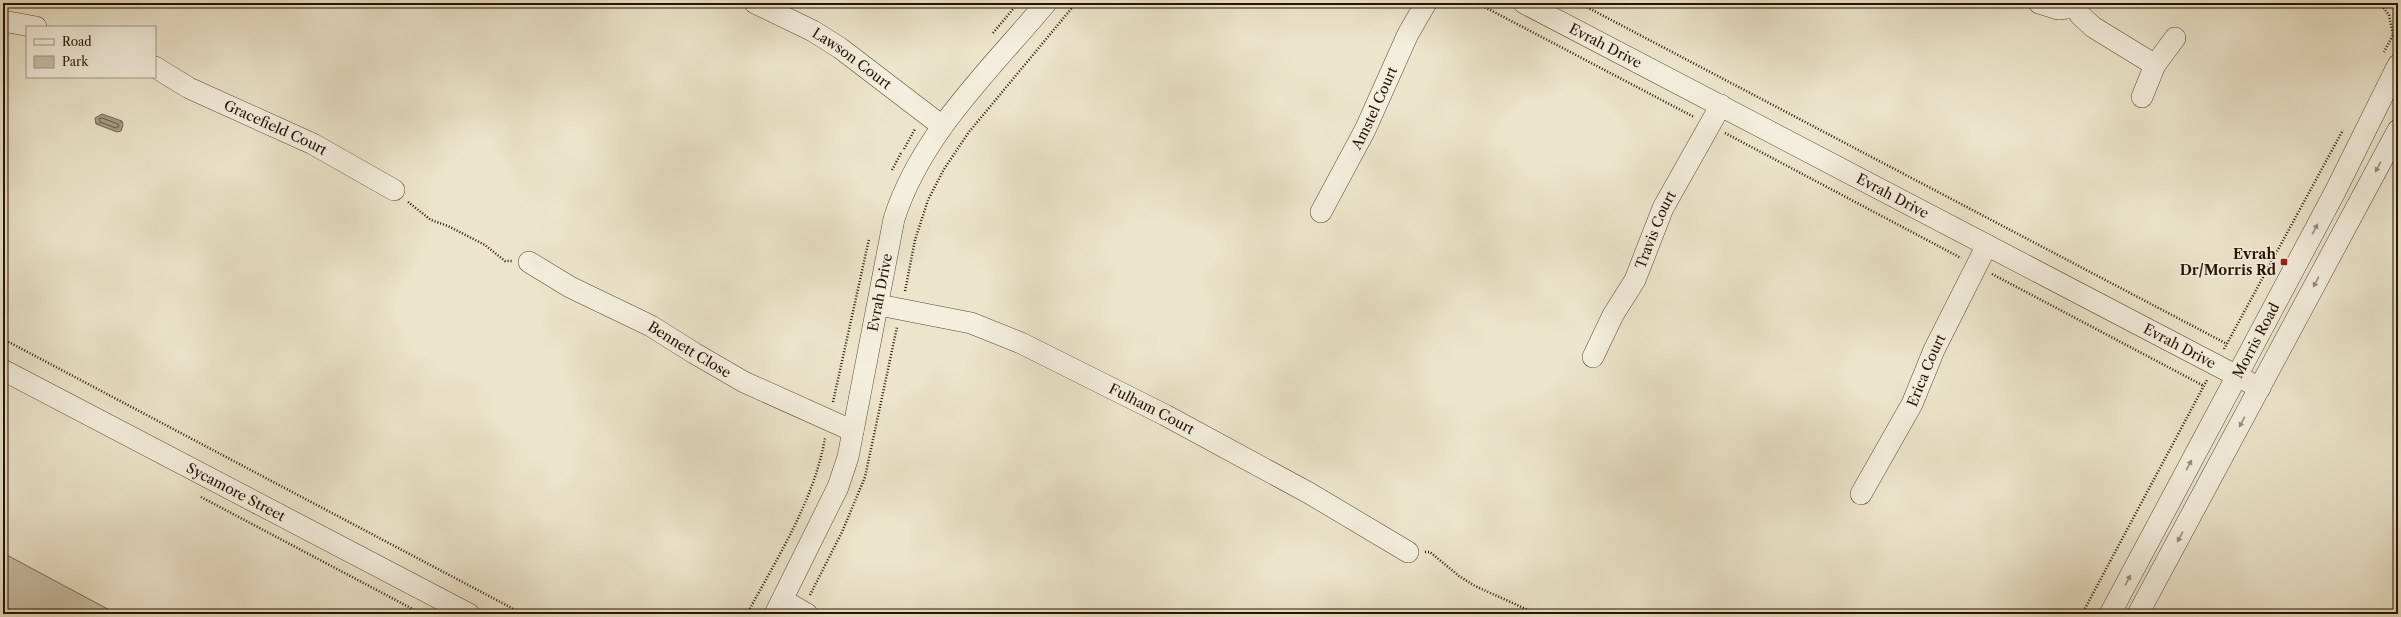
<svg xmlns="http://www.w3.org/2000/svg" width="2401" height="617" font-family="'Libre Caslon Text',serif">
  <style>
    .green { fill: #cbc1a9; stroke: #796956 }
    .water { fill: url(#water-ripples); stroke: #756552 }
    .lines { fill: none; stroke-linecap: round; stroke-linejoin: round }
    .shore { stroke: #685744; stroke-width: 1 }
    .minor-casing { stroke: #584634; stroke-width: 22 }
    .path { stroke: #271102; stroke-width: 2.5; stroke-dasharray: 1 2; stroke-linecap: butt }
    .minor { stroke: #f3eedd; stroke-width: 21 }
    .oneway { fill: #978b7a }
    .poi-dot { fill: #8f2418; stroke: #f3eedd; stroke-width: 1.5 }
    .labels { text-anchor: middle; dominant-baseline: central; stroke-width: 3; stroke-linejoin: round; paint-order: stroke }
    .street-label { font-size: 14px; fill: #271102; stroke: #f3eedd }
    .poi-label { font-size: 14px; font-weight: bold; fill: #271102; stroke: #f3eedd; text-anchor: end }
  </style>
  <defs>
    <pattern id="water-ripples" width="26" height="14" patternUnits="userSpaceOnUse"><rect width="26" height="14" fill="#a99d87"/><path d="M2 4q2-2 4 0t4 0M15 11q2-2 4 0t4 0" fill="none" stroke="#8a7f6c"/></pattern>
  </defs>
  <rect width="100%" height="100%" fill="#ece5cb"/>
  <filter id="stains"><feTurbulence type="fractalNoise" baseFrequency=".005" numOctaves="4"/><feColorMatrix values="0 0 0 0 .2 0 0 0 0 .09 0 0 0 0 .02 0 0 0 .5 -.17"/></filter>
  <radialGradient id="worn" r=".72"><stop offset=".6" stop-color="#630" stop-opacity="0"/><stop offset="1" stop-color="#630" stop-opacity=".3"/></radialGradient>
  <path class="green" d="M3,553L117,614H3Z"/>
  <path class="water" d="M102,114L122,121L123,125L121,131L117,132L96,124L95,118Z"/>
  <g class="lines">
    <path class="shore" d="M102,118L118,124L119,126L116,128L100,122L99,119Z"/>
    <g class="minor-casing">
      <g id="minor">
        <path id="s1" d="M755,3L813,31L840,48L942,126"/>
        <path id="s2" d="M1524,3L2260,388"/>
        <path d="M2039,3L2058,9L2077,7"/>
        <path d="M2076,3L2080,15L2093,27L2155,65"/>
        <path d="M3,21L36,27"/>
        <path id="s3" d="M155,67L189,88L313,144L394,190"/>
        <path d="M2142,97L2155,65L2175,38"/>
        <path id="s4" d="M1321,212L1365,130L1408,34L1426,3"/>
        <path id="s5" d="M529,262L570,287L651,326L694,353L744,382L853,431"/>
        <path id="s6" d="M879,305L971,323L1021,343L1165,415L1309,493L1408,552"/>
        <path id="s7" d="M1593,357L1613,315L1635,280L1663,208L1721,105"/>
        <path id="s8" d="M3,370L469,614"/>
        <path id="s9" d="M1861,494L1912,404L1934,350L1987,245"/>
        <path d="M783,600L807,614"/>
        <path id="s10" d="M775,614L838,487L848,457L894,219C921,134 990,70 1046,3"/>
        <path id="s11" d="M2110,614L2335,192L2398,65"/>
        <path d="M2138,614L2398,130"/>
      </g>
    </g>
    <path class="path" d="M1477,3L1694,117
      M1579,3L2227,344
      M2377,3L2382,6
      M2384,3L2382,6L2389,15L2393,35L2384,52
      M993,33L1018,3
      M1725,133L1961,258
      M904,149L915,129
      M892,170L901,153
      M408,202L431,220L448,226L485,245L505,261H512
      M1992,274L2204,386
      M905,291L915,240L928,200L944,169L969,132L1076,3
      M3,339L523,614
      M2224,349L2343,130
      M833,402L869,239
      M201,497L422,614
      M1425,552H1430L1459,576L1475,586L1537,614
      M810,595L842,532L865,477L897,327
      M747,614C777,558 814,501 825,438
      M2082,614L2207,380"/>
    <use href="#minor" class="minor"/>
  </g>
  <defs><path id="oneway-solid" d="M-6-.8H1V-3.2L6.5 0L1 3.2V.8H-6Z"/></defs>
  <g class="oneway">
    <use href="#oneway-solid" transform="translate(2378 167) rotate(118)"/>
    <use href="#oneway-solid" transform="translate(2315 229) rotate(-62)"/>
    <use href="#oneway-solid" transform="translate(2316 282) rotate(118)"/>
    <use href="#oneway-solid" transform="translate(2242 422) rotate(118)"/>
    <use href="#oneway-solid" transform="translate(2189 465) rotate(-62)"/>
    <use href="#oneway-solid" transform="translate(2180 537) rotate(118)"/>
    <use href="#oneway-solid" transform="translate(2128 580) rotate(-62)"/>
  </g>
  <rect class="poi-dot" x="2280" y="258" width="8" height="8" rx="2"/>
  <g class="labels">
    <g class="street-label">
      <text stroke="none"><textPath href="#s2" startOffset="92">Evrah Drive</textPath></text>
      <text stroke="none"><textPath href="#s1" startOffset="112">Lawson Court</textPath></text>
      <text stroke="none"><textPath href="#s4" startOffset="117">Amstel Court</textPath></text>
      <text stroke="none"><textPath href="#s3" startOffset="135">Gracefield Court</textPath></text>
      <text stroke="none"><textPath href="#s2" startOffset="416">Evrah Drive</textPath></text>
      <text stroke="none"><textPath href="#s7" startOffset="142">Travis Court</textPath></text>
      <text stroke="none"><textPath href="#s10" startOffset="341">Evrah Drive</textPath></text>
      <text stroke="none"><textPath href="#s11" startOffset="310">Morris Road</textPath></text>
      <text stroke="none"><textPath href="#s2" startOffset="740">Evrah Drive</textPath></text>
      <text stroke="none"><textPath href="#s5" startOffset="183">Bennett Close</textPath></text>
      <text stroke="none"><textPath href="#s9" startOffset="140">Erica Court</textPath></text>
      <text stroke="none"><textPath href="#s6" startOffset="294">Fulham Court</textPath></text>
      <text stroke="none"><textPath href="#s8" startOffset="263">Sycamore Street</textPath></text>
    </g>
    <g class="poi-label">
      <text x="2276" y="254">Evrah<tspan x="2276" dy="16">Dr/Morris Rd</tspan></text>
    </g>
  </g>
  <rect width="2401" height="617" fill="none" stroke="#ece5cb" stroke-width="16"/>
  <rect x="4" y="4" width="2393" height="609" fill="none" stroke="#271102" stroke-width="2"/>
  <rect x="8" y="8" width="2385" height="601" fill="none" stroke="#271102"/>
  <rect x="26" y="26" width="130" height="52" fill="#f3eedd" stroke="#a19685"/>
  <rect x="34" y="39" width="20" height="6" fill="#f3eedd" stroke="#a19685"/>
  <text x="62" y="46" font-size="12" fill="#271102">Road</text>
  <rect x="34" y="56" width="20" height="12" fill="#cbc1a9" stroke="#a19685"/>
  <text x="62" y="66" font-size="12" fill="#271102">Park</text>
  <rect width="100%" height="100%" filter="url(#stains)"/>
  <rect width="100%" height="100%" fill="url(#worn)"/>
</svg>
